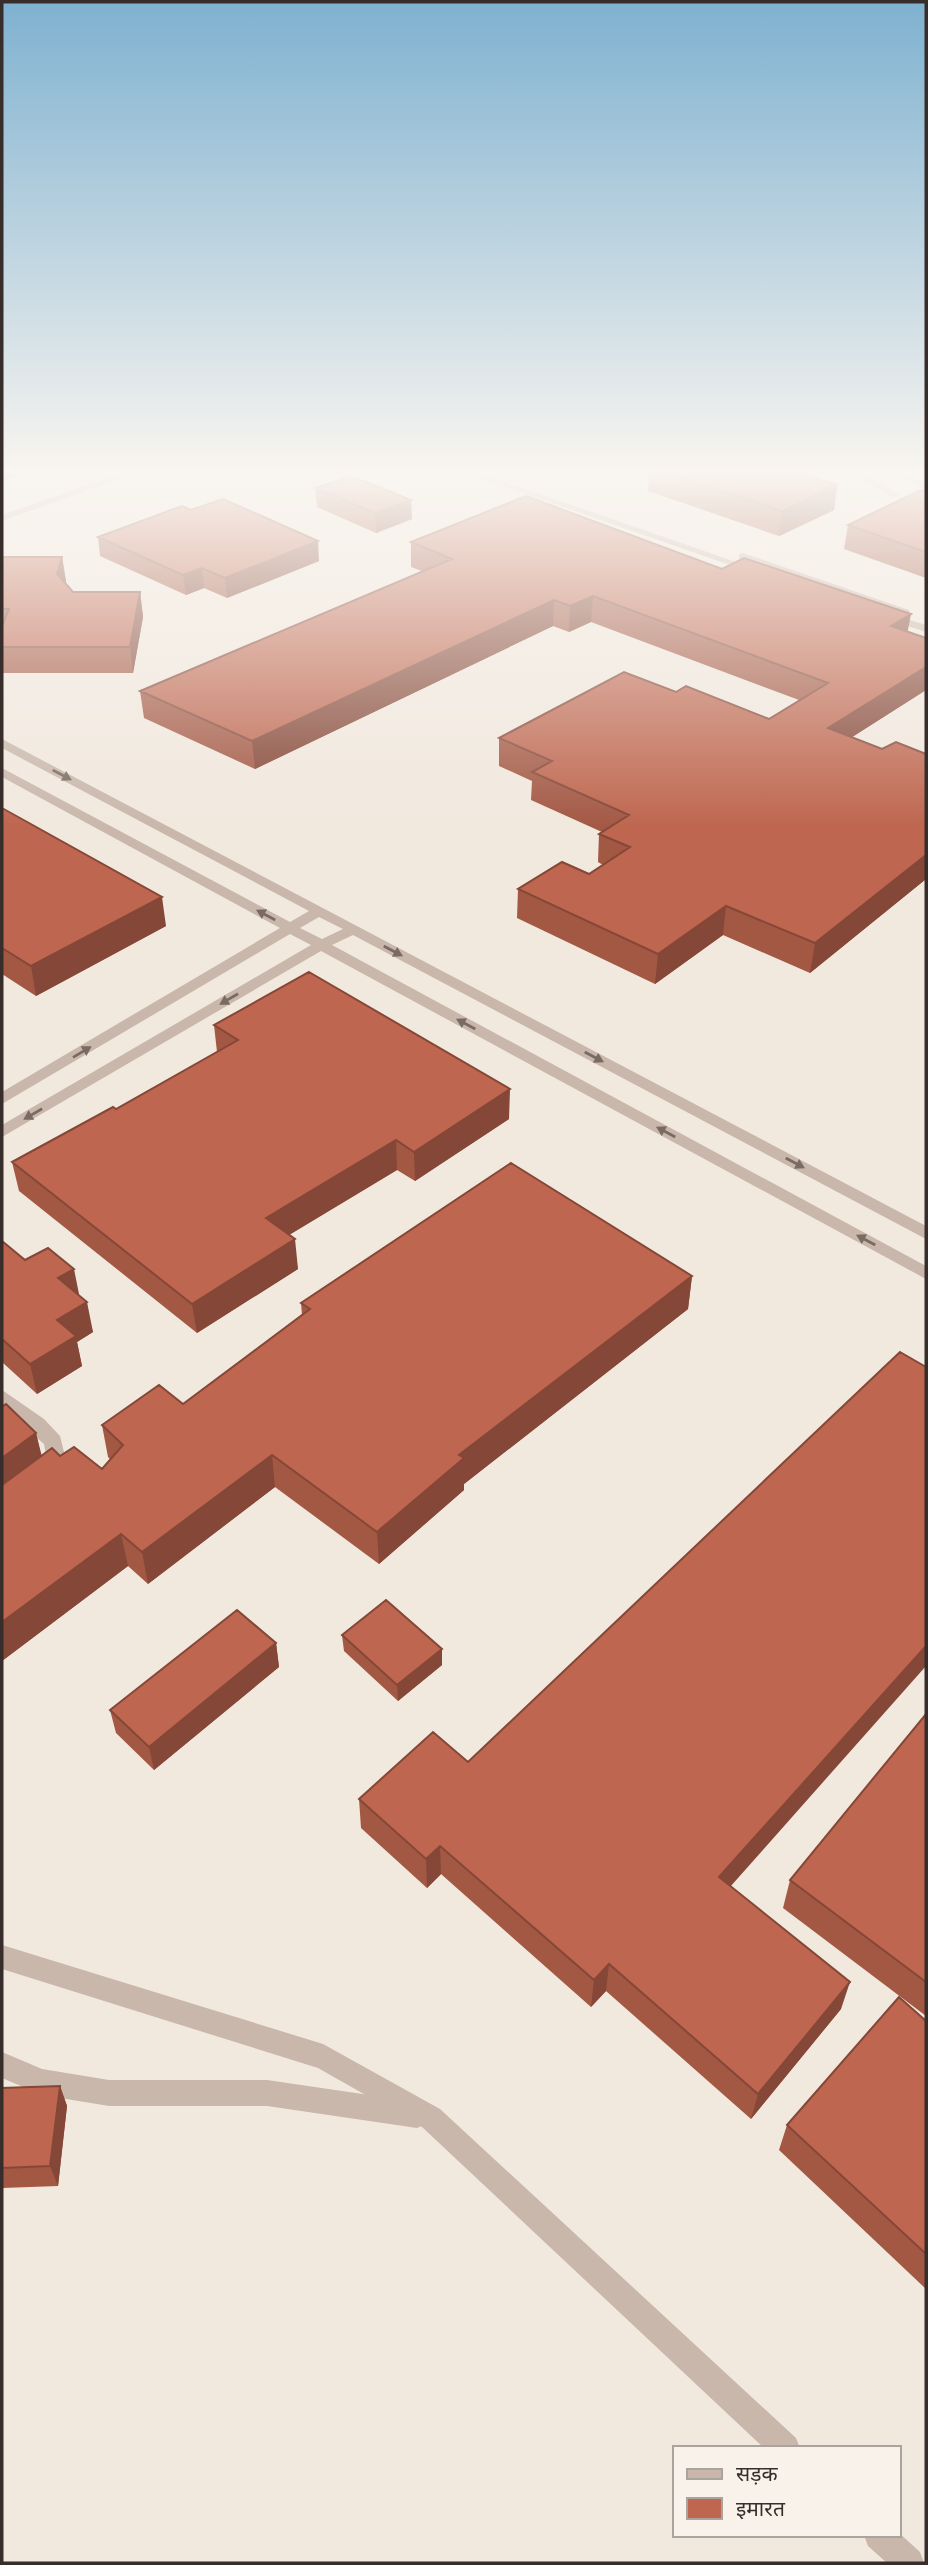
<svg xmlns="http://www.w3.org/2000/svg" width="928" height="2565" font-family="Figtree,'Noto Sans Devanagari',sans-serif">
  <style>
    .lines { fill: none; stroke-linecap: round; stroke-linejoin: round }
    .minor { fill: #c9b7ab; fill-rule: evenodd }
    .tertiary { fill: #c9b7ab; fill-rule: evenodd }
    .wall { fill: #a35844 }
    .shaded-wall { fill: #854737 }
    .building { fill: #be664f; stroke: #854737; stroke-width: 2 }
    .oneway { fill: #796b64 }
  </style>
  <rect width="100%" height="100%" fill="#f1e8de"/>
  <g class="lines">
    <path class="minor" d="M843,469H855L900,495L892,497Z
      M885,469H897L926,484V490Z
      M2,1390L44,1419L60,1436L68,1468C63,1477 57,1481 47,1477L44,1472L48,1466L44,1444L2,1407Z
      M2,2052L42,2069L109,2080H267L417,2102L426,2106L430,2115L426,2124L417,2128L267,2106H109L42,2095L2,2078Z"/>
    <path class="tertiary" d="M133,469H147L2,521V515Z
      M454,469H468L759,570L750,572Z
      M743,553L909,610L910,612L901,614L739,558V554Z
      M887,613L926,625V632L883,618V614Z
      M2,739L926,1226V1239L353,935L332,945L926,1266V1279L321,951L2,1137V1125L311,945L290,934L2,1104V1092L280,928L2,777V768L290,922L309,911L2,748ZM319,917L343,929L322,939L300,928Z
      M2,1945L323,2044L440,2109L796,2438L800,2448H764L422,2127L318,2068L2,1969Z
      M898,2532L920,2552L924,2563H887L868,2546L864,2535H898Z"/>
  </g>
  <path class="wall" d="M649,469H788L837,485L834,510L779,536L648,491Z
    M315,488L411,500L412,519L376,533L317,507Z
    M926,492V578L844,549L848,525Z
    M98,537L319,561L227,598L204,588L186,595L100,556Z
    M411,542L722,569L926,638V690L852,737L882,749L926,754V879L810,973L723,935L655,984L517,918L518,889L589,874L603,865L598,862L599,834L602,832L531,800L532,781L499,766V738L676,692L769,719L799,700L591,622L569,632L553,626L255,769L144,718L140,691L422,571L411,567Z
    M2,557H62L66,583L73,592H140L143,617L133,673H2Z
    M2,808L166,926L36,996L2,974Z
    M214,1025L509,1119L415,1181L397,1170L289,1235L298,1269L197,1333L19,1191L12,1162L116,1109L217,1052Z
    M2,1241L25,1260L79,1295L93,1332L77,1342L82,1366L37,1394L2,1362Z
    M692,1276L688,1309L464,1484V1490L379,1564L275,1487L148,1584L128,1566L2,1661V1405L36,1433L41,1456H60L102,1469L110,1459L108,1457L102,1425L183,1404L302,1315L301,1303Z
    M342,1635L442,1649V1665L398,1701L344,1651Z
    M276,1643L279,1667L154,1770L116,1733L110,1710Z
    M926,1714V2016L783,1908L790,1880Z
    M468,1762L731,1886L841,2009L751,2119L606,1991L591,2007L441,1874L427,1888L361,1828L359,1799Z
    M926,2021V2289L779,2150L787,2125Z
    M60,2086L67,2106L58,2186L2,2188V2088Z"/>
  <path class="shaded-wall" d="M2,469H36L2,481Z
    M837,485L834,510L779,536L782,511Z
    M411,500L412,519L376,533L375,513Z
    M318,541L319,561L227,598L225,578Z
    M62,557L66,581L61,598L57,574Z
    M202,568L204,588L186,595L183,575Z
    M140,592L143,617L133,673L130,647Z
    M593,596L591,622L569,632L570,606Z
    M554,600L553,626L255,769L252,741Z
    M911,614L906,640L891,626Z
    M926,667V690L824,755L828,728Z
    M926,855V879L810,973L815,943Z
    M162,897L166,926L36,996L31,966Z
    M726,906L723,935L655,984L658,954Z
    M510,1089L509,1119L415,1181L414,1152Z
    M396,1140L397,1170L269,1247L266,1218Z
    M295,1239L298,1269L197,1333L192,1304Z
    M74,1269L80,1299L58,1278Z
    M692,1276L688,1309L464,1484V1490L379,1564L377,1532L459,1455Z
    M87,1302L93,1332L77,1342L82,1366L37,1394L30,1364L57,1320Z
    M36,1433L44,1465L2,1497V1458Z
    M272,1455L275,1487L148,1584L142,1552Z
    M121,1534L128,1566L2,1661V1622Z
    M276,1643L279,1667L154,1770L149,1747Z
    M926,1646V1666L714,1905L719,1877Z
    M442,1649V1665L398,1701L397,1685Z
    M440,1846L441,1874L427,1888L426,1859Z
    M609,1964L606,1991L591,2007L594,1980Z
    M850,1982L841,2009L751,2119L758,2094Z
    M60,2086L67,2106L58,2186L50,2166Z"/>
  <path class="building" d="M656,469H788L837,485L782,511Z
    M351,476L411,500L375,513L315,488Z
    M921,490L926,492V552L848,525Z
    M526,496L722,569L744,558L911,614L891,626L926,638V667L828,728L882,749L896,742L926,754V855L815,943L726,906L658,954L518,889L562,862L589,874L630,847L599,834L629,815L532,772L552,761L499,738L624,672L676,692L686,686L769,719L828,683L593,596L570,606L554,600L252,741L140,691L452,559L411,542Z
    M223,499L318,541L225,578L202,568L183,575L98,537L182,506L191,510Z
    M2,557H62L57,574L73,592H140L130,647H2V626L9,609H2Z
    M2,808L162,897L31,966L2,948Z
    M309,972L510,1089L414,1152L396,1140L266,1218L295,1239L192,1304L12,1162L113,1107L116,1109L238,1040L214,1025Z
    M511,1163L692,1276L459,1455L464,1458L377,1532L272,1455L142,1552L121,1534L2,1622V1485L52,1448L60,1456L74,1447L102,1469L123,1445L102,1425L159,1385L183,1404L310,1309L301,1303Z
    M2,1241L25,1260L48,1248L74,1269L58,1278L87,1302L57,1320L76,1336L30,1364L2,1339Z
    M900,1352L926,1367V1646L719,1877L850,1982L758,2094L609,1964L594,1980L440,1846L426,1859L359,1799L433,1732L468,1762Z
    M6,1404L36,1433L2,1458V1405L3,1406Z
    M386,1600L442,1649L397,1685L342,1635Z
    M237,1610L276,1643L149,1747L110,1710Z
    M926,1714V1982L790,1880Z
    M899,1997L926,2021V2254L787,2125Z
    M60,2086L50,2166L2,2168V2088Z"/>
  <defs><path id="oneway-solid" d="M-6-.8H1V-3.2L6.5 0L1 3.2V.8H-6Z" transform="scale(1.75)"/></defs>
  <g class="oneway">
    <use href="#oneway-solid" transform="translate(62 775) rotate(28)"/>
    <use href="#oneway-solid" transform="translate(266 915) rotate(-152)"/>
    <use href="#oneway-solid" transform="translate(393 951) rotate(28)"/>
    <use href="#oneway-solid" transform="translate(229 999) rotate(150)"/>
    <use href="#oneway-solid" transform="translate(466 1024) rotate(-152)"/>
    <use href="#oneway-solid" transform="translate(82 1052) rotate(-31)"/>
    <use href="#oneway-solid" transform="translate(594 1057) rotate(28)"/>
    <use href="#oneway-solid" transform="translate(33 1114) rotate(150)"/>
    <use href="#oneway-solid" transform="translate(666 1132) rotate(-152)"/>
    <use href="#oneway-solid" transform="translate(795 1163) rotate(28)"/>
    <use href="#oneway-solid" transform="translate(866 1240) rotate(-152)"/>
  </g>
  <linearGradient id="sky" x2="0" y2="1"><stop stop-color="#7eb1d0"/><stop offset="0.57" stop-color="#f9f5f0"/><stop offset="1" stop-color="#f9f5f0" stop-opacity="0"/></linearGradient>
  <rect width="928" height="828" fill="url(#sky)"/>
  <rect width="928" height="2565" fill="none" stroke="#372d2a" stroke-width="7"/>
  <rect x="673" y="2446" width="228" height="91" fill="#f9f2eb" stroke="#aba39e" stroke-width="2"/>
  <rect x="687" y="2469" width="35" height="10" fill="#c9b7ab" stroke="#aba39e" stroke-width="2"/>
  <text x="736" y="2481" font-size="21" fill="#372d2a">सड़क</text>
  <rect x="687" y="2498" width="35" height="21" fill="#be664f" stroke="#aba39e" stroke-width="2"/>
  <text x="736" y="2516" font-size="21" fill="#372d2a">इमारत</text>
</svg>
